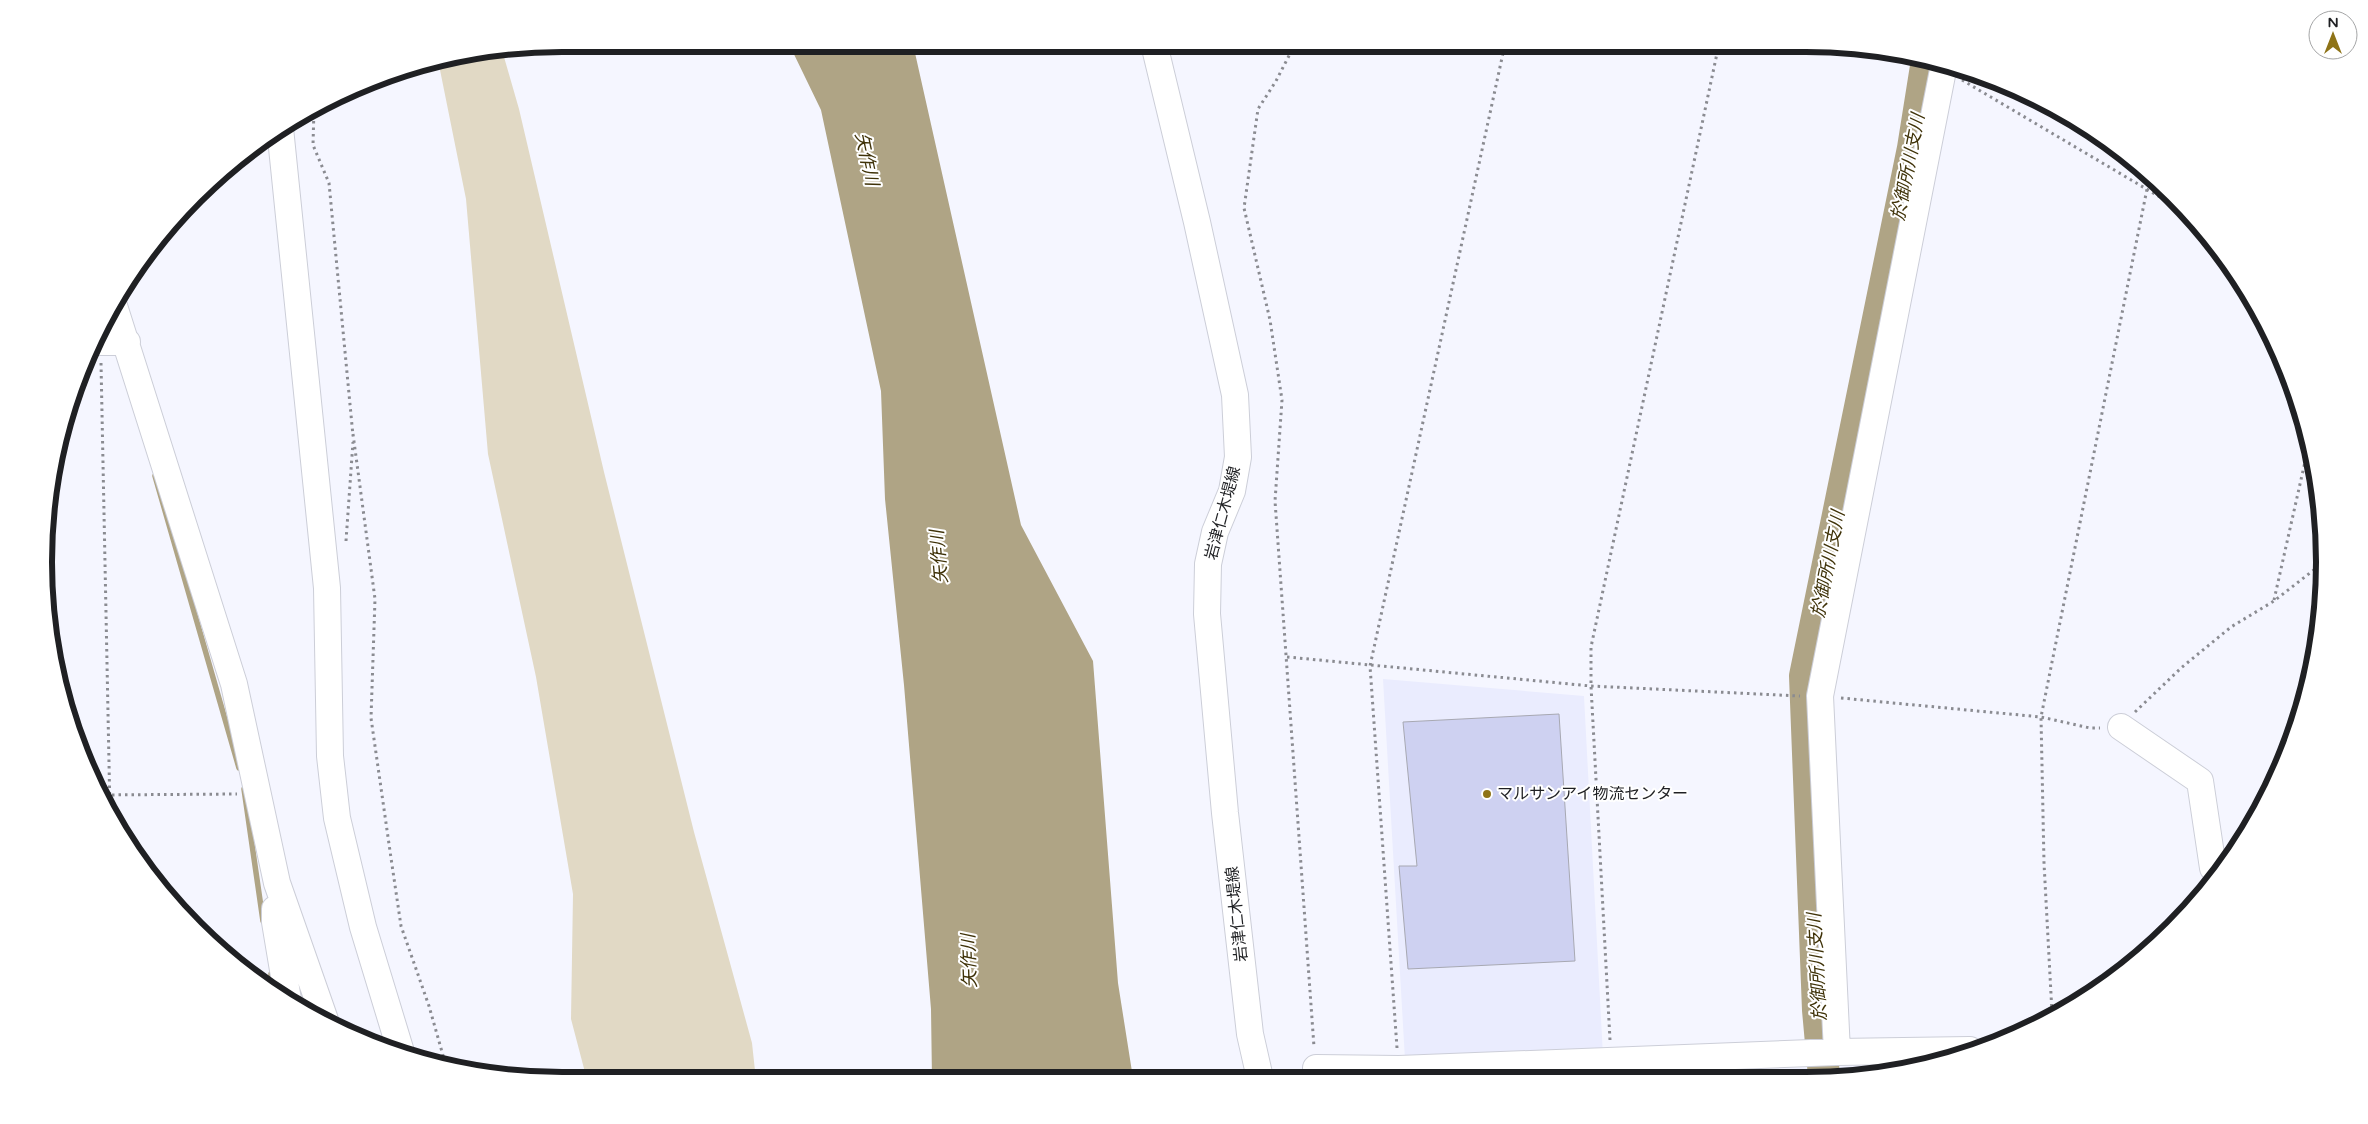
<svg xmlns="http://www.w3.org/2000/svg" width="2368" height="1124" font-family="'Varela Round','Noto Sans JP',sans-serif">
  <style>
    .built { fill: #eaecfe }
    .green { fill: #e1d9c5 }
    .water { fill: #afa485 }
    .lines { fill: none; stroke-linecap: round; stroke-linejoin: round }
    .stream { stroke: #afa485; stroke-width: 5.5 }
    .river { stroke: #afa485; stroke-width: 32 }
    .building { fill: #ced1f1; stroke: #a7a8b2 }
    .minor-casing { stroke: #ccced8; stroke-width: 28 }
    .path { stroke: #8a8b91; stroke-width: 3; stroke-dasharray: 2.5 4; stroke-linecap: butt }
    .minor { stroke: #fff; stroke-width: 26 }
    .poi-dot { fill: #8e7317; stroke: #fff; stroke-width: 2 }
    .labels { text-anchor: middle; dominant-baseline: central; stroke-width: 4; stroke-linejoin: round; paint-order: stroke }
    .street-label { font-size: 16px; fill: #1f2023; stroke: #fff }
    .poi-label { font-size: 16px; fill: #1f2023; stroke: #fff; text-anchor: start }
    .water-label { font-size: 18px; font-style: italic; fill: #3f3208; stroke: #fff }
    .rim { fill: none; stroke: #1f2023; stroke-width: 6 }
  </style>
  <rect width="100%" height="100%" fill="#f5f6ff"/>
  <path class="built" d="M1383,679L1584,696L1604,1075L1919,1064L1874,1076L1406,1077Z"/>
  <path class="green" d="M502,50L519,109L604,472L694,832L752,1043L756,1080H587L571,1019L573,894L536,677L488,454L466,199L438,60L461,54Z"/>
  <path class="water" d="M789,44H913L1021,525L1093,661L1118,983L1133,1078L932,1079L931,1009L904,685L885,499L881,391L821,110Z"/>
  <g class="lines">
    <path class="stream" d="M155,476L239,768
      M244,789L263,921
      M271,974L273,992"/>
    <path class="river" d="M1824,1076L1818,1010L1805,676L1913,148L1927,60"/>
  </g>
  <path class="building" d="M1559,714L1575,961L1408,969L1399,866H1417L1403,722Z"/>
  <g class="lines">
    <g class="minor-casing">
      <path id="minor" d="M1154,44L1197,222L1235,395L1238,457L1232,491L1215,532L1208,564L1207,614L1225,813L1250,1034L1260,1078
        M280,128L327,588L330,756L337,818L363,927L401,1052
        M114,306L234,684L277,883L325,1020
        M95,342H127
        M2121,727L2200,781L2213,868L2220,872
        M275,909V922L288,1000
        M1837,1052L1820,696L1944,65
        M1316,1068L1399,1069L1837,1052L1970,1050"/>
    </g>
    <path class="path" d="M1295,44L1276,81L1258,109L1244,208L1270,320L1282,400L1275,501L1314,1047
      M1962,80L2187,213
      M314,108L313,145L329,183L353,436
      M101,363L110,813
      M353,434L375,599L371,718L391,858L401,926L429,1006L446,1066
      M346,541L353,442
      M2274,600L2309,444
      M1287,657L1591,686L1800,696
      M1841,698L2041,717L2090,728H2100
      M2135,712L2181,668L2231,627L2274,601L2324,562
      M99,795L237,794
      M2052,1013L2044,863L2041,717L2147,189L2152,178
      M1610,1040L1591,686V647L1719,44
      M1397,1048L1370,666L1505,44"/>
    <use href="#minor" class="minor"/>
  </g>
  <circle class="poi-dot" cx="1487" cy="794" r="5"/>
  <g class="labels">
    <g class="street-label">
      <text transform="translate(1223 513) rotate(-75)">岩津仁木堤線</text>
      <text transform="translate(1237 914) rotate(-96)">岩津仁木堤線</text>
    </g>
    <g class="poi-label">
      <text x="1497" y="794">マルサンアイ物流センター</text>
    </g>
    <g class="water-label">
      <text transform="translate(867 159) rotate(78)">矢作川</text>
      <text transform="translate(1908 167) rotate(-79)">於御所川支川</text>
      <text transform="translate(939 557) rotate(-95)">矢作川</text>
      <text transform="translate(1828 564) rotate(-79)">於御所川支川</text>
      <text transform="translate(969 961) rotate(-92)">矢作川</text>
      <text transform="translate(1817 967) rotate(-93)">於御所川支川</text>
    </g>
  </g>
  <path d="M0 0H2368V1124H0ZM562 52H1806A510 510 0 0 1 2316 562V562A510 510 0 0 1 1806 1072H562A510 510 0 0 1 52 562V562A510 510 0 0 1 562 52Z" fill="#fff" fill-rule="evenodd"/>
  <path class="rim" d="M562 52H1806A510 510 0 0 1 2316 562V562A510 510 0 0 1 1806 1072H562A510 510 0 0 1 52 562V562A510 510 0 0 1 562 52Z"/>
  <g transform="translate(2333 35)"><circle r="24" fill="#ffffff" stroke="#a5a6a7"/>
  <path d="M0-4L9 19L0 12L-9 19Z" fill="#8e7317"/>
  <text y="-8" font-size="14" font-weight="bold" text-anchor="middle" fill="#1f2023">N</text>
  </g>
</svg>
